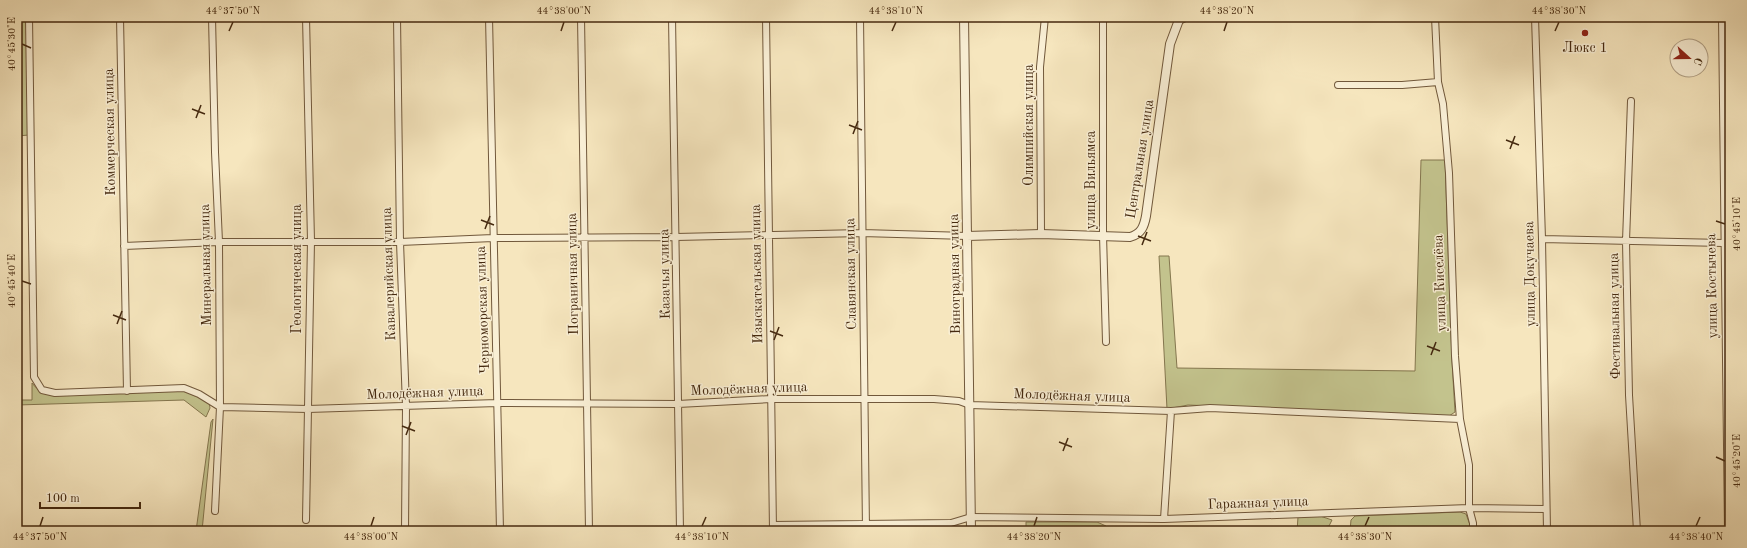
<svg xmlns="http://www.w3.org/2000/svg" width="1747" height="548" font-family="'Old Standard TT',serif">
  <style>
    .green { fill: #c3c38d; stroke: #84764e }
    .lines { fill: none; stroke-linecap: round; stroke-linejoin: round }
    .minor-casing { stroke: #71583b; stroke-width: 8 }
    .tertiary-casing { stroke: #71583b; stroke-width: 10 }
    .minor { stroke: #f9efd5; stroke-width: 6 }
    .tertiary { stroke: #f9efd5; stroke-width: 8 }
    .ticks { fill: none; stroke: #45290f; stroke-width: 1.5 }
    .poi-dot { fill: #8f2418; stroke: #f9efd5; stroke-width: 1.5 }
    .labels { text-anchor: middle; dominant-baseline: central; stroke-width: 3; stroke-linejoin: round; paint-order: stroke }
    .poi-label { font-size: 14px; fill: #45290f; stroke: #f9efd5 }
    .street-label { font-size: 14px; fill: #45290f; stroke: #f9efd5 }
    .neatline { fill: none; stroke: #45290f; stroke-width: 1.5 }
    .ticks-label { font-size: 10px; text-anchor: middle; fill: #45290f }
  </style>
  <rect width="100%" height="100%" fill="#f6e6be"/>
  <filter id="stains"><feTurbulence type="fractalNoise" baseFrequency=".005" numOctaves="4"/><feColorMatrix values="0 0 0 0 .2 0 0 0 0 .09 0 0 0 0 .02 0 0 0 .5 -.17"/></filter>
  <radialGradient id="worn" r=".72"><stop offset=".6" stop-color="#630" stop-opacity="0"/><stop offset="1" stop-color="#630" stop-opacity=".3"/></radialGradient>
  <path class="green" d="M17,17H27L29,135L17,136Z
    M1421,160H1445L1452,361L1455,412L1449,416L1188,405L1167,409L1159,256H1169L1177,368L1415,371Z
    M32,383C39,392 45,395 56,395L170,390L184,391L209,402L210,408L206,417L184,400L17,405V400H32Z
    M213,419L202,531H196L211,422Z
    M1460,512L1466,514L1470,525L1469,531H1350L1351,520L1355,516Z
    M1320,516L1332,520L1329,526L1297,531L1298,517Z
    M1026,522H1097L1106,526V531H1026Z"/>
  <g class="lines">
    <g class="minor-casing">
      <path id="minor" d="M29,17L34,377L42,390L55,393L184,388L199,394L220,407L308,409L497,403L678,404L771,399H934L959,401L970,405L1171,411L1210,408L1460,419
        M120,17L127,391
        M212,17L215,152L219,242L220,407L215,511
        M397,17L400,242L406,406L405,531
        M489,17L500,531
        M581,17L589,531
        M672,17L680,531
        M766,17L773,531
        M860,17L866,531
        M1103,17V235L1106,342
        M1435,17L1438,82L1443,104L1449,173L1455,356L1460,419L1469,465V508L1473,523V531
        M1535,17L1542,239L1547,531
        M1722,17L1728,531
        M1338,85H1402L1438,82
        M1631,101L1626,241L1629,395L1637,531
        M1041,234L1040,67L1045,17
        M1542,239L1723,243
        M124,246L219,242H400L493,238L676,237L862,233L967,236
        M1164,519L1171,411
        M306,520L311,241L306,17
        M773,525L951,523L971,517L1164,519L1469,508L1546,509"/>
    </g>
    <g class="tertiary-casing">
      <path id="tertiary" d="M964,17L971,531
        M967,236L1041,234L1130,237C1141,234 1144,227 1146,216L1170,44L1179,20L1185,17"/>
    </g>
    <use href="#minor" class="minor"/>
    <use href="#tertiary" class="tertiary"/>
  </g>
  <path class="ticks" d="M229,31L233,22M561,31L564,22M892,31L896,22M1224,31L1227,22M1555,31L1559,22M22,44L31,48M192,109L205,114M196,118L201,105M849,125L862,130M853,134L858,121M1506,140L1519,145M1510,149L1515,136M481,220L494,225M1716,221L1725,224M485,229L490,216M1138,236L1151,241M1142,245L1147,232M22,281L31,284M113,315L126,320M117,324L122,311M770,331L783,336M774,340L779,327M1427,346L1440,351M1431,355L1436,342M402,426L415,431M406,435L411,422M1059,442L1072,447M1063,451L1068,438M1716,457L1725,461M40,526L43,517M371,526L374,517M702,526L706,517M1034,526L1037,517M1365,526L1369,517M1696,526L1700,517"/>
  <circle class="poi-dot" cx="1585" cy="33" r="4"/>
  <g class="labels">
    <g class="poi-label">
      <text x="1585" y="48">Люкс 1</text>
    </g>
    <g class="street-label">
      <text transform="translate(1029 125) rotate(-90)">Олимпийская улица</text>
      <text transform="translate(110 132) rotate(-91)">Коммерческая улица</text>
      <text transform="translate(1140 159) rotate(-81)">Центральная улица</text>
      <text transform="translate(1091 180) rotate(-90)">улица Вильямса</text>
      <text transform="translate(206 265) rotate(-91)">Минеральная улица</text>
      <text transform="translate(297 269) rotate(-90)">Геологическая улица</text>
      <text transform="translate(389 274) rotate(-92)">Кавалерийская улица</text>
      <text transform="translate(573 274) rotate(-91)">Пограничная улица</text>
      <text transform="translate(665 274) rotate(-91)">Казачья улица</text>
      <text transform="translate(757 274) rotate(-91)">Изыскательская улица</text>
      <text transform="translate(851 274) rotate(-91)">Славянская улица</text>
      <text transform="translate(955 274) rotate(-91)">Виноградная улица</text>
      <text transform="translate(1530 274) rotate(-91)">улица Докучаева</text>
      <text transform="translate(1440 283) rotate(-92)">улица Киселёва</text>
      <text transform="translate(1712 286) rotate(-91)">улица Костычева</text>
      <text transform="translate(483 310) rotate(-92)">Черноморская улица</text>
      <text transform="translate(1615 316) rotate(-91)">Фестивальная улица</text>
      <text transform="translate(749 389) rotate(-2)">Молодёжная улица</text>
      <text transform="translate(425 393) rotate(-2)">Молодёжная улица</text>
      <text transform="translate(1072 396) rotate(2)">Молодёжная улица</text>
      <text transform="translate(1258 503) rotate(-2)">Гаражная улица</text>
    </g>
  </g>
  <rect width="1747" height="548" fill="none" stroke="#f6e6be" stroke-width="44"/>
  <g transform="translate(1689 58) rotate(111)"><circle r="19" fill="#f9efd5" stroke="#b1a086"/>
  <path d="M0-3L7 15L0 10L-7 15Z" fill="#8f2418"/>
  <text y="-6" font-size="11" font-weight="bold" text-anchor="middle" fill="#45290f">С</text>
  </g>
  <path d="M40 502v6h100v-6" fill="none" stroke="#45290f" stroke-width="2"/>
  <text x="46" y="502" font-size="12" fill="#45290f" stroke="#f9efd5" stroke-width="3" paint-order="stroke">100 m</text>
  <rect x="22" y="22" width="1703" height="504" class="neatline"/>
  <g class="ticks-label">
    <text x="233" y="14">44°37'50"N</text>
    <text x="564" y="14">44°38'00"N</text>
    <text x="896" y="14">44°38'10"N</text>
    <text x="1227" y="14">44°38'20"N</text>
    <text x="1559" y="14">44°38'30"N</text>
    <text transform="translate(11 44) rotate(-90)" y="4">40°45'30"E</text>
    <text transform="translate(1736 224) rotate(-90)" y="4">40°45'10"E</text>
    <text transform="translate(11 281) rotate(-90)" y="4">40°45'40"E</text>
    <text transform="translate(1736 461) rotate(-90)" y="4">40°45'20"E</text>
    <text x="40" y="540">44°37'50"N</text>
    <text x="371" y="540">44°38'00"N</text>
    <text x="702" y="540">44°38'10"N</text>
    <text x="1034" y="540">44°38'20"N</text>
    <text x="1365" y="540">44°38'30"N</text>
    <text x="1696" y="540">44°38'40"N</text>
  </g>
  <rect width="100%" height="100%" filter="url(#stains)"/>
  <rect width="100%" height="100%" fill="url(#worn)"/>
</svg>
